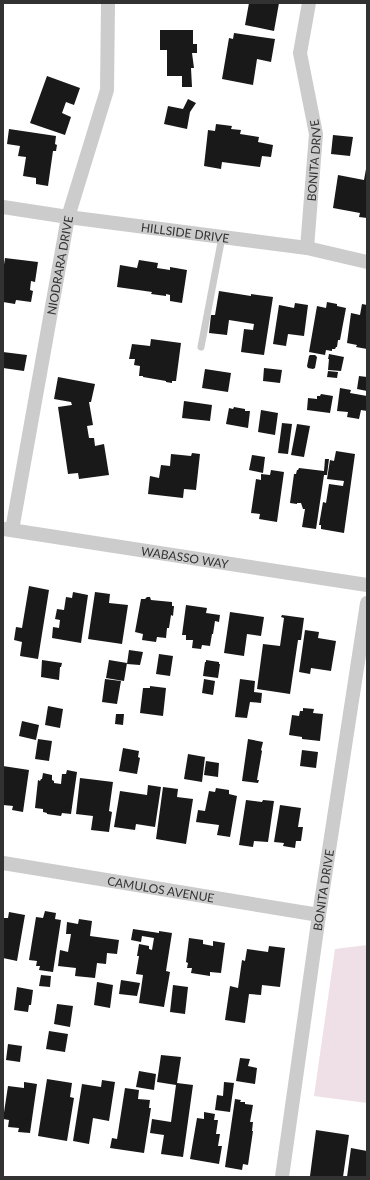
<svg xmlns="http://www.w3.org/2000/svg" width="370" height="1180" font-family="Lato,sans-serif">
  <style>
    .green { fill: #eee0e6 }
    .building { fill: #191919 }
    .lines { fill: none; stroke-linecap: round; stroke-linejoin: round }
    .lane { stroke: #ccc; stroke-width: 7 }
    .street { stroke: #ccc; stroke-width: 14 }
    .labels { text-anchor: middle; dominant-baseline: central; stroke-width: 4; stroke-linejoin: round; paint-order: stroke }
    .street-label { font-size: 12px; fill: #323232; stroke: #fff }
  </style>
  <rect width="100%" height="100%" fill="#fff"/>
  <path class="green" d="M367,945V1103L314,1096L335,949Z"/>
  <path class="building" d="M249,3H279L274,31L245,25Z
    M160,30H193V44H197V53H192L194,68H191L192,87H182V76H167V50H160Z
    M234,33L275,39L271,62L257,59L253,85L222,79L229,38L233,39Z
    M47,76L80,88L74,105L66,102L62,113L71,117L65,135L30,123Z
    M188,99L196,103L190,112L187,129L164,124L168,106L183,109Z
    M216,124L232,126L231,129L241,130L240,134L259,137L258,142L273,145L271,157L262,156L260,167L222,162L221,169L204,166L208,130L215,131Z
    M9,129L56,136L55,144L57,145L56,151H53L48,186L36,184V178L23,176L26,157L18,156L20,146L7,144Z
    M333,135L353,137L350,156L331,154Z
    M366,169H367V218L359,217L360,213L333,208L338,175L364,180Z
    M5,258L38,262L35,282L31,281L30,290L33,291L31,302L16,300L15,304L3,302V271Z
    M139,260L158,263L157,268L170,270V267L187,270L182,303L170,301V295L166,294V296L151,294L152,292L117,287L120,265L137,268Z
    M219,291L251,296V294L273,297L264,355L241,352L244,329L253,330L254,324L229,320L227,335L209,333L211,315H215Z
    M327,302L337,304V306L346,308L340,340H338L337,347H336L335,349H332V351L326,350L325,355L309,352L317,306L326,308Z
    M295,303L308,305L304,336L288,334L286,346L273,344L279,305L294,308Z
    M362,304L367,305V349L356,347L357,345L347,343L351,313L360,315Z
    M151,339L181,343L176,381H172V383L166,382V381L143,377V376H139L140,366L134,365L135,359H129L132,344L150,346Z
    M3,352L27,355L24,371L3,368Z
    M329,354L344,357L341,371L328,370L329,359H328Z
    M310,355H315L317,357L315,368L313,369L308,368L307,366L309,356Z
    M264,368L282,370L280,383L263,381Z
    M205,369L231,373L228,392L202,388Z
    M328,371L338,372L337,378L327,377Z
    M359,376L367,377V391L357,389Z
    M58,377L95,384L91,402H89L93,425L87,426L89,438H94L95,446L104,444L109,475L79,479L78,473L68,474L58,407L72,405L71,402L54,399Z
    M340,388L351,390L350,393L367,396V411L361,410L359,419L347,417L348,412L337,411Z
    M321,394L333,396L330,413L307,410L308,398L317,399V396H320Z
    M184,401L212,405L210,421L182,418Z
    M234,407L245,409V411H250L248,428L226,424L229,408L233,409Z
    M261,410L278,413L275,435L258,432Z
    M282,423L292,424L288,454L278,453Z
    M297,424L310,426L304,457L291,455Z
    M336,451L355,454L344,533L321,529V525H319L323,502L326,503L329,484L343,486L344,481L327,479L330,460L334,461Z
    M192,453L200,454L196,490L184,489L183,498L148,494L150,476L159,478L161,465L170,466L171,454L191,456Z
    M252,455L265,457L263,473L249,470Z
    M325,459H329L327,475H324L316,529L302,527L305,509H303L301,503H297V504L290,503L294,474H296L297,470H298L299,468L324,471Z
    M271,470L284,472L277,522L259,519L260,514L251,513L256,479L261,480V474L270,475Z
    M29,586L49,590L38,659L20,656L22,642L14,640L16,627L22,628Z
    M73,592L88,595L81,643L52,638L53,627L59,628L60,620L55,619L57,609L64,610L66,597L72,598Z
    M95,592L110,594L109,603L128,605L122,644L88,639Z
    M147,597H150L151,600L172,602V606H174L173,616L171,615L169,628H167L166,638L157,637L156,642L142,640L143,634L135,632L141,599H145Z
    M186,605L207,608L206,613L220,615L219,622L215,621L213,634H212L210,646L202,645L201,649L192,648L193,640H186V635H182Z
    M230,612L264,617L261,636L247,634L244,656L224,653Z
    M282,615L304,618L301,640H298L290,694L257,689L263,644L280,646L284,618L281,617Z
    M305,630L319,632L318,638L336,641L331,671L311,668L310,674L299,672Z
    M129,650L143,652L140,665L127,664Z
    M159,654L173,656L170,676L156,674Z
    M42,660L62,663L61,667H60L59,680L41,677Z
    M109,660L127,663L124,681L106,678Z
    M206,660L219,662V664H220L218,678L203,676L205,662H206Z
    M105,679L121,681L117,704L102,702Z
    M204,679L215,681L213,695L202,693Z
    M240,679L255,681L254,692L262,693L261,703L250,702L247,718L235,717Z
    M150,686L166,688L163,716L140,713L143,688H150Z
    M48,706L63,709L60,728L45,725Z
    M303,708L314,709L313,713L323,714L320,741L302,739V737L289,735L292,715L299,716L300,711H303Z
    M116,714H124L123,725L115,724Z
    M22,721L39,725L36,740L19,736Z
    M38,739L52,741L49,761L35,759Z
    M248,739L263,742L261,750L262,751L257,780H259L258,783L242,781Z
    M123,748L139,751L138,757L140,758L137,774L119,771Z
    M302,750L318,752L316,768L300,766Z
    M188,754L205,757L202,782L184,779Z
    M206,761L219,763L218,777L204,775Z
    M3,766L29,770L23,812L12,810L13,806L3,805Z
    M67,770L77,772L71,814L62,813L61,816L47,814V813L43,812V809L35,808L38,780L40,781L41,779H42L43,773L52,775V780L54,781V783L61,784L62,774H66Z
    M80,778L113,782L109,811L112,812L109,832L91,830L93,816L76,814Z
    M148,785L161,787L155,827L136,824L135,830L114,827L120,791L147,795Z
    M163,787L178,789L177,797L193,799L186,844L156,839Z
    M216,788L229,790V794L237,796L230,837L217,835L219,825L196,822L198,810L205,811L209,791L215,792Z
    M246,800L262,802L263,800L274,801L268,842L254,841L253,847L239,845Z
    M280,805L301,808L298,827H303L301,841H296L295,848L283,846L284,843L274,842Z
    M45,911L56,913L55,919L61,920L53,972L39,970L40,966H36L37,961L29,960L36,917L43,918Z
    M9,912L25,915L17,961L3,958V918H8Z
    M79,919L92,921L90,936L119,940L117,954L107,953L106,964L97,963L95,978L75,976L76,968L58,966L60,950L68,952L71,934H66L67,922L78,924Z
    M133,929L159,933V931L172,933L166,971L170,972L164,1007L139,1003L143,975L136,974L139,956H137L139,944L149,946V949L152,950L154,938L142,936L141,942L131,940Z
    M189,938L203,940V944L213,946V941L225,943L221,973L210,972V976L191,973L192,968H187L188,963L186,962Z
    M269,946L285,948L280,987L262,985L261,995L249,994L245,1023L225,1020L230,986L238,988L242,960L245,961L247,949L268,952Z
    M41,975L51,976L50,987L39,986Z
    M121,980L140,983L137,996L119,994Z
    M97,982L113,985L110,1008L94,1005Z
    M173,985L188,987L185,1014L170,1012Z
    M17,987L33,990L31,1005H29L28,1012L14,1010Z
    M57,1004L73,1006L70,1027L54,1024Z
    M49,1031L68,1034L65,1052L46,1049Z
    M8,1044L22,1046L20,1062L6,1060Z
    M161,1055L181,1057L177,1083L193,1085L183,1157L161,1154L164,1135L150,1133L152,1119L171,1122L176,1085L157,1082Z
    M240,1058L250,1059L248,1066L257,1068L255,1084L236,1081Z
    M139,1071L156,1074L154,1090L136,1087Z
    M47,1079L72,1083L70,1097L74,1098L67,1141L38,1136Z
    M102,1080L115,1082L109,1121L93,1118L89,1144L73,1141L82,1084L101,1087Z
    M24,1082L37,1084L30,1133L18,1132L19,1128L8,1127L9,1120L3,1119L8,1086L24,1088Z
    M224,1082L234,1083L230,1112L215,1110L217,1095L223,1096Z
    M125,1088L139,1090L138,1099L150,1100L149,1108H151L144,1153L110,1148L112,1138L117,1139Z
    M235,1099L241,1100L240,1102H245V1104L253,1105L250,1122H253L252,1131H253L248,1165L243,1164L242,1170L225,1167Z
    M204,1112L215,1114L214,1120H218L216,1134H220L218,1146H222L219,1164L190,1159L197,1118L204,1119Z
    M316,1130L349,1135L343,1177L310,1176Z
    M351,1148L367,1151V1177H347Z"/>
  <g class="lines">
    <path class="lane" d="M201,347L222,237"/>
    <g class="street">
      <path id="s1" d="M3,207L68,217L307,248L367,262"/>
      <path id="s2" d="M307,248L316,134L300,53L309,3"/>
      <path id="s3" d="M4,529L367,585"/>
      <path id="s4" d="M12,530L68,217L107,90L108,3"/>
      <path id="s5" d="M3,863L319,915"/>
      <path id="s6" d="M282,1177L319,915L367,603"/>
    </g>
  </g>
  <g class="labels">
    <g class="street-label">
      <text stroke="none"><textPath href="#s2" startOffset="88">BONITA DRIVE</textPath></text>
      <text stroke="none"><textPath href="#s1" startOffset="184">HILLSIDE DRIVE</textPath></text>
      <text stroke="none"><textPath href="#s4" startOffset="269">NIODRARA DRIVE</textPath></text>
      <text stroke="none"><textPath href="#s3" startOffset="183">WABASSO WAY</textPath></text>
      <text stroke="none"><textPath href="#s5" startOffset="160">CAMULOS AVENUE</textPath></text>
      <text stroke="none"><textPath href="#s6" startOffset="290">BONITA DRIVE</textPath></text>
    </g>
  </g>
  <rect width="370" height="1180" fill="none" stroke="#323232" stroke-width="8"/>
</svg>
